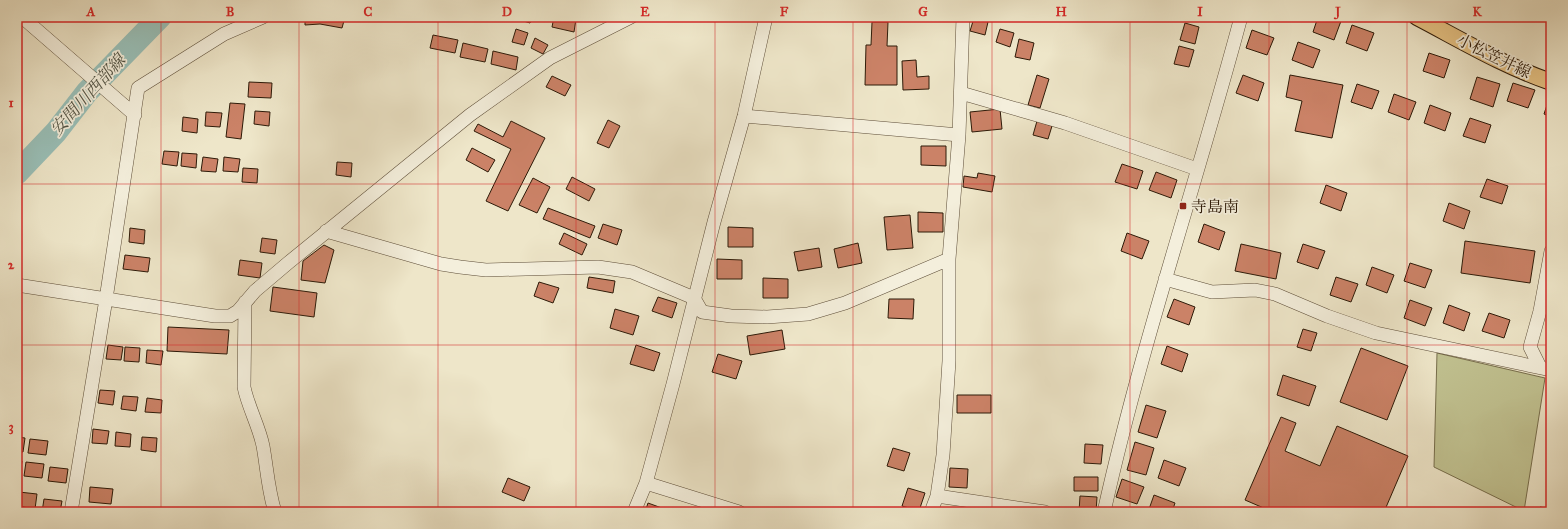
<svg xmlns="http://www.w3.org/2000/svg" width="1568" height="529" font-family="'IM FELL Great Primer','Noto Serif JP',serif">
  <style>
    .green { fill: #c1c291; stroke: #776e4c }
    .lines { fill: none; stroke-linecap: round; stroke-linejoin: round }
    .river { stroke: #99bfb7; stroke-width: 23 }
    .building { fill: #cb8267; stroke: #2d1a08 }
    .minor-casing { stroke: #5d4d38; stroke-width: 14 }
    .major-casing { stroke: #2d1a08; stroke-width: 18 }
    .minor { stroke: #f4efdc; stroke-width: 13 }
    .major { stroke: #e7c384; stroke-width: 16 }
    .grid { fill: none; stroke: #d62828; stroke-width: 1; stroke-opacity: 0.55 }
    .poi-dot { fill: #8f2418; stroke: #f4efdc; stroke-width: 1.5 }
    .labels { text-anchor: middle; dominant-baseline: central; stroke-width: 3.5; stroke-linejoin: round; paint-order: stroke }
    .street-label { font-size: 16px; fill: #2d1a08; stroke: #f4efdc }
    .poi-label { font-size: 16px; fill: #2d1a08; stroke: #f4efdc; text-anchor: start }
    .water-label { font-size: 17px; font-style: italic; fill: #535445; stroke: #f4efdc }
    .neatline { fill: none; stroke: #d62828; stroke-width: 1.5 }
    .grid-label { font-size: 13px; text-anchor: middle; font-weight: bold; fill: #d62828 }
  </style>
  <rect width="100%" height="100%" fill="#eee6c9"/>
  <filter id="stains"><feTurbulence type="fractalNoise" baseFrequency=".005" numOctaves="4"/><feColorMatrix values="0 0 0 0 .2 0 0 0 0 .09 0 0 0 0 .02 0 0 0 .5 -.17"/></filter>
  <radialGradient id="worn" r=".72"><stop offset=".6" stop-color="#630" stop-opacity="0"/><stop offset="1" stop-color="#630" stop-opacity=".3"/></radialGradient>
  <path class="green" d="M1437,353L1545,378L1524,511L1434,467Z"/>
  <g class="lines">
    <path class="river" d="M17,173L56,132L87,92L160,17"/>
  </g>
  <path class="building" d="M305,17H345L342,28L320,24L305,25Z
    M517,17H532L530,23L517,19Z
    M554,17H566L576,19L574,32L552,27Z
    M1318,17H1328L1341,21L1334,40L1313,32Z
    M974,18L988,22L985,35L970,31Z
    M872,22H888L887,46H897V85H865L866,45H871Z
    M1185,23L1199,27L1195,44L1180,40Z
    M1352,25L1374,33L1367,51L1346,43Z
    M516,29L528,33L524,45L512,42Z
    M1000,29L1014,33L1010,47L996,42Z
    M1252,30L1274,38L1267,55L1246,48Z
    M433,35L458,40L455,53L430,48Z
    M535,38L548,45L543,54L531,48Z
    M1019,39L1034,43L1030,60L1015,57Z
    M1298,42L1320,50L1313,68L1292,60Z
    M463,43L488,49L485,62L460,57Z
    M1179,46L1194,50L1189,67L1174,64Z
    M493,51L518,57L516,70L491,64Z
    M1429,53L1450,60L1444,78L1423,71Z
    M916,60L917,77L929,76V89L903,90L902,61Z
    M1037,75L1049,79L1040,108L1028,105Z
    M1243,75L1264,83L1258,101L1236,93Z
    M1290,75L1343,85L1332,138L1295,131L1302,101L1286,97Z
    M552,76L571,85L565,96L546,87Z
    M1477,77L1500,84L1493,107L1470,99Z
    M249,82L272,83L271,98L248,97Z
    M1513,83L1535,90L1528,108L1507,101Z
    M1357,84L1379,91L1372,109L1351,102Z
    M1394,94L1416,102L1409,120L1388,112Z
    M1550,96H1551V117L1544,114Z
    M230,103L245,104L241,139L226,137Z
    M1430,105L1451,113L1445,131L1424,123Z
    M1000,109L1002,129L972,132L970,112Z
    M255,111L270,112L269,126L254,124Z
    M206,112L222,113L220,127L205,126Z
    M183,117L198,119L197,133L182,131Z
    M1470,118L1491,125L1485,143L1463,136Z
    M608,120L620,126L609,148L597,143Z
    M511,121L545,138L508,211L486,201L511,149L474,131L478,124L503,137Z
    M1037,121L1052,126L1048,139L1033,135Z
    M921,146H946V166L921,165Z
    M472,148L495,160L488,172L466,160Z
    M164,151L179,152L177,166L162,164Z
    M182,153L197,154L196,168L181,166Z
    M203,157L218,159L216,172L201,171Z
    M224,157L240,159L238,172L223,171Z
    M337,162L352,163L351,177L336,175Z
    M1122,164L1143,171L1137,189L1115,182Z
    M243,168L258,169L257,183L242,182Z
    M1156,172L1177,180L1171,198L1149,190Z
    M978,173L995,176L992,192L963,187L964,176L977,178Z
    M572,177L595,189L589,201L566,189Z
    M533,178L550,187L537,213L519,205Z
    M1487,179L1508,186L1502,204L1480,197Z
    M1326,185L1347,193L1341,211L1320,203Z
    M1449,203L1470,211L1464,229L1443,221Z
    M548,208L595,226L590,238L543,219Z
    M918,212L943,213V232H918Z
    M910,215L913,248L887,250L884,217Z
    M603,224L622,230L617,245L598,238Z
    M1204,224L1225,232L1219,250L1198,242Z
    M728,227L753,228V247H728Z
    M130,228L145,230L144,244L129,242Z
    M564,233L587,244L582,255L559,244Z
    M1127,233L1149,241L1142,259L1121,251Z
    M262,238L277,240L275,254L260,252Z
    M1465,241L1535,251L1530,283L1461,273Z
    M858,243L862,263L838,268L834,249Z
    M1241,244L1281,253L1276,279L1235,271Z
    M1303,244L1325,251L1318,269L1297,262Z
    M324,245L334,250L325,283L301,280L303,261Z
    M819,248L822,267L798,271L794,252Z
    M125,255L150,258L148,272L123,269Z
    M717,259L742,260V279H717Z
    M240,260L262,263L260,278L238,275Z
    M1410,263L1432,270L1425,288L1404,281Z
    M1372,267L1394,275L1387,293L1366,285Z
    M589,277L615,281L613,293L587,288Z
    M1336,277L1358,284L1351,302L1330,295Z
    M763,278L788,279V298H763Z
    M539,282L559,288L553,303L534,296Z
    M273,287L317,293L314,317L270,311Z
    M658,297L677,303L672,318L652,311Z
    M889,299H914L913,319L888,318Z
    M1174,299L1195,307L1189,325L1167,317Z
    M1410,300L1432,308L1425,326L1404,318Z
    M1449,305L1470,313L1464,331L1443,323Z
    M615,309L639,316L633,335L610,328Z
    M1489,313L1510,320L1504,338L1482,331Z
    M168,327L229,330L227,354L167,351Z
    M1303,329L1317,333L1311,351L1297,347Z
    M782,330L785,349L750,355L747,336Z
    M108,345L123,347L121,360L106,359Z
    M636,345L660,353L654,371L630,364Z
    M1167,346L1188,354L1182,372L1161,364Z
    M125,347L140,348L139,362L124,361Z
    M1361,348L1408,366L1387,420L1340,402Z
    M147,350L163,351L161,365L146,363Z
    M718,354L742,361L736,379L712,372Z
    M1283,375L1316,386L1309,406L1277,395Z
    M100,390L115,391L113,405L98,403Z
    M957,395H991V413H957Z
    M123,396L138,397L136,411L121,409Z
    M147,398L162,400L161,413L145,412Z
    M1146,405L1166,411L1157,438L1138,432Z
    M1281,417L1296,423L1285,451L1320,466L1337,426L1408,456L1384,512H1273L1245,500Z
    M93,429L109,431L107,444L92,443Z
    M116,432L131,434L130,447L115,446Z
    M17,437L25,438L23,452L17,451Z
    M142,437L157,438L156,452L141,450Z
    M30,439L48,441L46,455L28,453Z
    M1135,442L1154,448L1146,475L1127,470Z
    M1085,444L1103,445L1101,464L1084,463Z
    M893,448L910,453L904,471L887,466Z
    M17,460L22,461L20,475L17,474Z
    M1164,460L1186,468L1179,486L1158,478Z
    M26,462L44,464L42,478L24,476Z
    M50,467L68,469L66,483L48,481Z
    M950,468L968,469L967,488L949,487Z
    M1074,477H1098V491H1074Z
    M508,478L530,487L524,501L502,492Z
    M1122,479L1144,487L1137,504L1116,497Z
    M90,487L113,489L111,504L89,502Z
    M908,488L925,493L919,511L902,506Z
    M19,492L37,494L35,509L17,506Z
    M1154,495L1175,503L1172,512H1148Z
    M1080,496L1097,497L1096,512H1079Z
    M44,499L62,501L60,512H42Z
    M648,503L670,511V512H645Z
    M1540,507L1551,509V512H1539Z"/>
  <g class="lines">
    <g class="minor-casing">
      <path id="minor" d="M22,17L135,115
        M961,93L1065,123L1197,169
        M744,116L959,135
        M326,231L441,264L460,267L486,270L598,267L632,272L694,298L702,312L731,316L767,317L808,314L845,303L949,259
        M1165,279L1212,292L1255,290L1275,294L1327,316L1376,333L1551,370
        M17,285L215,316H230L238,311L255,291L288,263L470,115L550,58L631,17
        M245,302L244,387C248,407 259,426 263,446C267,468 268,490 275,512
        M1540,367L1530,347L1540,311L1551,251
        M646,483L739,512
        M937,496L1045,512
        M71,512L106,299L138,88L224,34L263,17
        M634,512L646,483L673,384L714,222L744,116L766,17
        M931,512L937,496L943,455L949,361V259L959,135L963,17
        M1104,512C1141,345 1197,182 1241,17"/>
    </g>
    <g class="major-casing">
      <path id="major" d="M1417,17C1461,40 1504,66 1551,82"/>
    </g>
    <use href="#minor" class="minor"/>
    <use href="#major" class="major"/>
  </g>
  <path class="grid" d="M161,17V512M299,17V512M438,17V512M576,17V512M715,17V512M853,17V512M992,17V512M1130,17V512M1269,17V512M1407,17V512M17,184H1551M17,345H1551"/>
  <rect class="poi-dot" x="1179" y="202" width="8" height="8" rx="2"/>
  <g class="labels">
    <g class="street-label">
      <text transform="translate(1494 56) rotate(26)">小松笠井線</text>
    </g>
    <g class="poi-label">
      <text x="1191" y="206">寺島南</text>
    </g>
    <g class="water-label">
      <text transform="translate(88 95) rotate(-48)">安間川西部線</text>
    </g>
  </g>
  <rect width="1568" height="529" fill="none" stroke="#eee6c9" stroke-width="44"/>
  <rect x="22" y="22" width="1524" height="485" class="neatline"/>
  <g class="grid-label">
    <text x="91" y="16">A</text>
    <text x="230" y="16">B</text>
    <text x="368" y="16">C</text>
    <text x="507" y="16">D</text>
    <text x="645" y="16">E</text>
    <text x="784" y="16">F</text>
    <text x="923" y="16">G</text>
    <text x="1061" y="16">H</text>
    <text x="1200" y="16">I</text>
    <text x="1338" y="16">J</text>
    <text x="1477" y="16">K</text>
    <text x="11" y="107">1</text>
    <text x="11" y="269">2</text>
    <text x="11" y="431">3</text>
  </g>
  <rect width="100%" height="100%" filter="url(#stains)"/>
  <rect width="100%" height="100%" fill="url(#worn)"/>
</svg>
